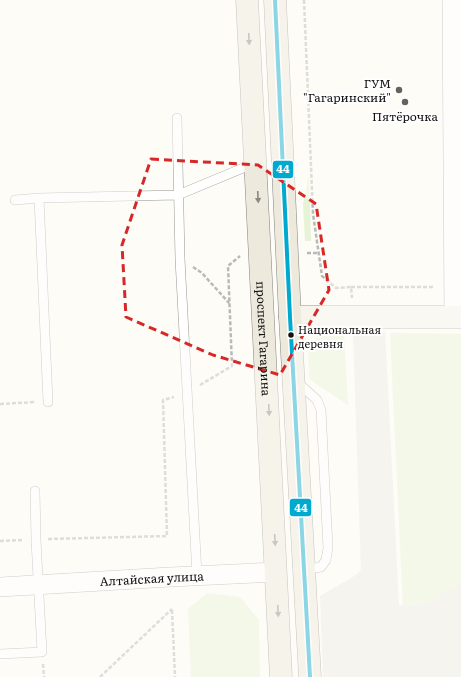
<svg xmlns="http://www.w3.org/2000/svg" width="461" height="677" font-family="Literata,serif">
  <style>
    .green { fill: #e7f3d7 }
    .plaza { fill: #edebe2 }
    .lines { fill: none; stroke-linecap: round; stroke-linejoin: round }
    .lane-casing { stroke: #979795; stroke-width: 10 }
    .street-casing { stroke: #979795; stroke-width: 20 }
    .secondary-casing { stroke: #8e8d8b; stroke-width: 23 }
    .primary-casing { stroke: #858482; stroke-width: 23 }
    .path { stroke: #b9b9b8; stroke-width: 2.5; stroke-dasharray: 4 2; stroke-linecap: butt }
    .lane { stroke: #fffffe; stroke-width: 9 }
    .street { stroke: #fffffe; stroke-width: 19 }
    .secondary { stroke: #f6f4eb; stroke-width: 22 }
    .primary { stroke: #ede9dc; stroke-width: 22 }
    .bus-1-casing { stroke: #fff; stroke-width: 7 }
    .bus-1 { stroke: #00a9ce; stroke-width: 4 }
    .oneway { fill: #8a8881 }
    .marked { fill: none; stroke: #d62828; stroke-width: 3; stroke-dasharray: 8 5; stroke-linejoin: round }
    .poi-dot { fill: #646362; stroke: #fff; stroke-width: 1.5 }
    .bus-dot { fill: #111; stroke: #fff; stroke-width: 1.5 }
    .labels { text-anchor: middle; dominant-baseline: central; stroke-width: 4; stroke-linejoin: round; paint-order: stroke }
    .bus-label { font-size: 11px; fill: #111; stroke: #fff; text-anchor: start }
    .poi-label { font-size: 12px; fill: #111; stroke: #fff; text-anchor: end }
    .street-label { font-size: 12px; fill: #111; stroke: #fff }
    .line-badge { stroke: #fff; stroke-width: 1.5 }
    .badge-label { font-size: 11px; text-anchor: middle; font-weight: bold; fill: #fff }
  </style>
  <rect width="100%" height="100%" fill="#fdfcf7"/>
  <path class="green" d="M309,174L311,241H305L303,204Z
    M322,332H344L348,405L309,379L308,347Z
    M390,333L461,334V582L427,604L403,605Z
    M207,593L240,597L259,620L260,677H191L188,609Z"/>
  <path class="plaza" d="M385,332L399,605L427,604L461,582V677H323L320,596L356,575L361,570L353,333Z"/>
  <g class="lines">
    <g class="lane-casing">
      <path id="lane" d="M177,118L180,259L197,575
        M39,198L48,402
        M15,200L39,198L178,195L255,163
        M296,381L317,400L321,410L328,548L326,560L321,567L304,570
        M0,654L42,652L36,540L35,491"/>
    </g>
    <g class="street-casing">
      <g id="street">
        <path d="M452,0L454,317"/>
        <path id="s1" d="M0,587L170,577L276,572"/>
      </g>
    </g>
    <g class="secondary-casing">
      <path id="secondary" d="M290,317H461"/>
    </g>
    <g class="primary-casing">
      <g id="primary">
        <path id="s2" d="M247,0L281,677"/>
        <path d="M275,0L290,317L310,677"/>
      </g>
    </g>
    <path class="path" d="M304,0L313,214L322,276L336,288L351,287L352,298
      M307,253H318
      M193,267L202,273L229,303
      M351,287H435
      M200,385L232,366L228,266L240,256
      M0,404L36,402
      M48,539L167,536L163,400L174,397
      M0,541L23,540
      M172,610L175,677
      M43,664L44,677
      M100,677L172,609"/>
    <use href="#lane" class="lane"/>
    <use href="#street" class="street"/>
    <use href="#secondary" class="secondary"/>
    <use href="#primary" class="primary"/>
    <g class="bus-1-casing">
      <path id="bus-1" d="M275,0L290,317L310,677"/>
    </g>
    <use href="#bus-1" class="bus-1"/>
  </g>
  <defs><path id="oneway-solid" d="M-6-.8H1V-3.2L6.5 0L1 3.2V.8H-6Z"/></defs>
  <g class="oneway">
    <use href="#oneway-solid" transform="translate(249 39) rotate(87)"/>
    <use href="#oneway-solid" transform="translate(258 197) rotate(87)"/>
    <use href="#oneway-solid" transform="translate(269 410) rotate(87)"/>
    <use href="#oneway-solid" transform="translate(275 540) rotate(87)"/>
    <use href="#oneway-solid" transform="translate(278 611) rotate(87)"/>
  </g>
  <path d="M0 0H461V677H0ZM151,159L258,165L316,204L329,290L280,375L213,355L126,317L122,245Z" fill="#fdfcf7" fill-opacity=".55" fill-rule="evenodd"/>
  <path class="marked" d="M151,159L258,165L316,204L329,290L280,375L213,355L126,317L122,245Z"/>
  <g class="poi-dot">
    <circle cx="399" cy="90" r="4"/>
    <circle cx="405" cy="102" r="4"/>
  </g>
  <circle class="bus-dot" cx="291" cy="335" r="3.5"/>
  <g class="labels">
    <g class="bus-label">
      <text x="298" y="329">Национальная<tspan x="298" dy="14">деревня</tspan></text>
    </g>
    <g class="poi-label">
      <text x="391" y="83">ГУМ<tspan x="391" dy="14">"Гагаринский"</tspan></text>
      <text x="405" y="116" text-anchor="middle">Пятёрочка</text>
    </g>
    <g class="street-label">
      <text stroke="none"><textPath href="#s2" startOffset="339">проспект Гагарина</textPath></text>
      <text stroke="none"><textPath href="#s1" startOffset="152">Алтайская улица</textPath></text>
    </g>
  </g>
  <g class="line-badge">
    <rect x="272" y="160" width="22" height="19" rx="4" fill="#00a9ce"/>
    <rect x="289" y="498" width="23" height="19" rx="4" fill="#00a9ce"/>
  </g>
  <g class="badge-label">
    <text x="283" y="173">44</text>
    <text x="301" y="512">44</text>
  </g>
</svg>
